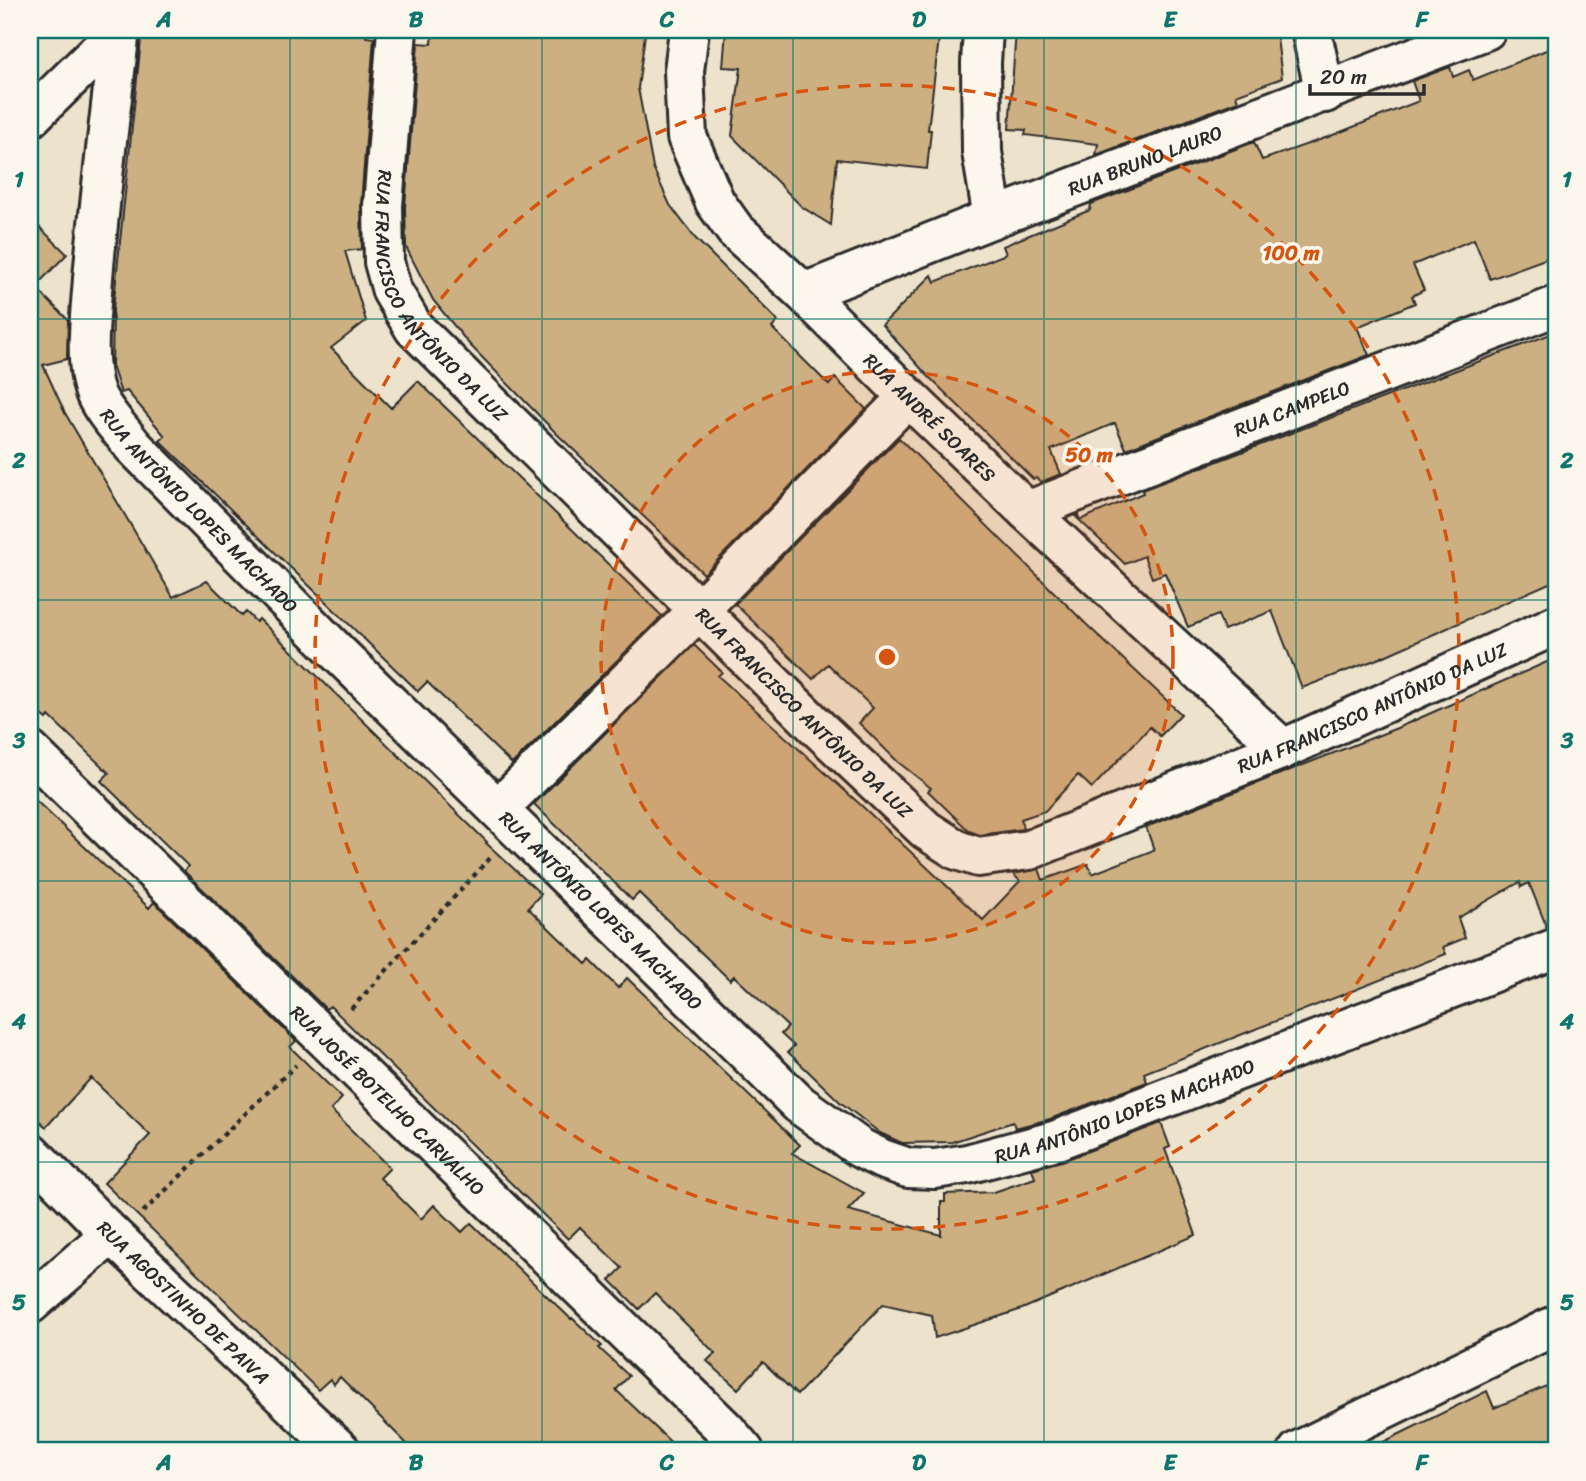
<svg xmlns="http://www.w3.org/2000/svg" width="1586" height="1481" font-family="Sriracha,sans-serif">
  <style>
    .building { fill: #cdb082; stroke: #2b2b2b; stroke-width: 2 }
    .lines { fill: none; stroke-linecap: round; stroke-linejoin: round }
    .street-casing { stroke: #2b2b2b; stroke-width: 44 }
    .secondary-casing { stroke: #2b2b2b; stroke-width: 44 }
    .path { stroke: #2b2b2b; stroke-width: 4.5; stroke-dasharray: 5 5; stroke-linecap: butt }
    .street { stroke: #fbf7ec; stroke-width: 38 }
    .secondary { stroke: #fbf7ec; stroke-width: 38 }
    .grid { fill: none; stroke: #0f766e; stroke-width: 2; stroke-opacity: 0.55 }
    .ring { fill: none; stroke: #d5540f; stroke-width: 3.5; stroke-dasharray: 12 9 }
    .labels { text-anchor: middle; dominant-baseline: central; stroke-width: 7; stroke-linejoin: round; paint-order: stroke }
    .street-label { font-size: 19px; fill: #2b2b2b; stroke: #fbf7ec }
    .centre { fill: #d5540f; stroke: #fbf7ec; stroke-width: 3.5 }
    .ring-label { font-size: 21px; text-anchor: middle; font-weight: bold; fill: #d5540f; stroke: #fbf7ec; stroke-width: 7; stroke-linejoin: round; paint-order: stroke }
    .neatline { fill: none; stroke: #0f766e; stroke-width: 2.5 }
    .grid-label { font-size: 23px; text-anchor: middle; font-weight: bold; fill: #0f766e }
  </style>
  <rect width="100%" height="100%" fill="#ede2cc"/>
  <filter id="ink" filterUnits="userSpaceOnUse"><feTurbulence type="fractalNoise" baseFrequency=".0143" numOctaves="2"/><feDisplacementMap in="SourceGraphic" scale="14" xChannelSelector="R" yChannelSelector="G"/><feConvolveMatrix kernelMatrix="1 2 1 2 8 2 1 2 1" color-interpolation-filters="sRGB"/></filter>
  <g filter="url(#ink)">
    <path class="building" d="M151,30H367L366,37L374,38L361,204L362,249L345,251L366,321L331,348L391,408L418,381L662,616L512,764L427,682L418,691L160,441L165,436L127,391L121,393L112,366L113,309L141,40Z
      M433,30H573L645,34L638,88L653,168L670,205L695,238L778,321L772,328L829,385L835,378L866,409L704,574L557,434L469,344L433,300L406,247L405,207L418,43L432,44Z
      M726,30H940L928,130H931L927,169L837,159L831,225L802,207L732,136L741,68L723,67Z
      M1016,30H1276L1282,78L1236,95L1238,101L1096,155L1098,144L1025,135L1026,130L1009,129Z
      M1556,46V255L1490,279L1474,239L1413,265L1424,290L1412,296L1415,303L1357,327L1369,355L1126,449L1115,423L1051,450L1061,474L1041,482L1036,478L1033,479L926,374L882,325L932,275L935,282L1006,254L1003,246L1090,210L1091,204L1254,142L1262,160L1328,137L1419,101L1412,81L1450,67L1453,77L1469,70L1473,80Z
      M30,218L67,254L35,287L68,320L67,359L43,365L65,413L173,597L207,581L242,616L246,612L256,622L259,619L487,842L486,843L541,894L528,908L586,964L590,960L618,988L627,978L800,1145L792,1153L864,1193L848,1210L941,1235V1202H945V1194L994,1192L1035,1178L1032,1169L1065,1160L1161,1123L1170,1147L1165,1149L1196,1235L1022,1309L935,1338L932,1315L883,1304L797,1395L763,1362L738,1389L707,1361L715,1353L655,1293L639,1309L610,1280L622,1268L580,1227L568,1239L330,1006L326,1009L184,871L188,866L101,781L109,773L49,716L47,719L30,705Z
      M1556,332V580L1380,658L1302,688L1272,611L1224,630L1218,615L1188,627L1165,573L1152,578L1144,556L1125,564L1075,516L1078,515L1080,520L1143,493L1142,490Z
      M899,438L1086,624L1181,714L1160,736L1150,727L1092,788L1078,775L1045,811L1021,819L1023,829L980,835L969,831L928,791L931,788L898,762L859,723L873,708L828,664L813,679L735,604Z
      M694,645L722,672L718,676L863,807L983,920L1020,881L1013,874L1039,869L1043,880L1088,864L1092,874L1154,850L1146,827L1397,728L1556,658V927L1547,928L1529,883L1521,887L1520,882L1458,918L1465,938L1443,947L1446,954L1144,1073L1147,1082L1050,1119L1015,1128L1013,1122L952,1142L902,1143L880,1133L840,1102L788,1052L794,1046L781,1034L788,1027L734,976L730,980L639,893L632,900L534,804Z
      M30,795L149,908L154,902L296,1041L290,1047L342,1098L331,1110L390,1168L380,1178L421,1219L434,1205L462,1232L471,1223L571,1319L572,1318L602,1346L599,1348L629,1376L616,1390L680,1451H414L340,1377L334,1384L330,1379L318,1390L104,1183L150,1135L91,1078L46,1127L30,1112Z
      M1556,1382V1451H1365L1487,1391L1494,1408Z"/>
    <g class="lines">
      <g class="street-casing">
        <g id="street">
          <path id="s1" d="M120,30C110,113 100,195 93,278C91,311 83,364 96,395C104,413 121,430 133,446L338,653L799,1104L860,1148L882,1159L908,1168L935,1169L967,1164L1057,1140L1556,948"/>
          <path id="s2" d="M397,30L383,206L384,262L392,291L414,328L819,729L926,830L957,850L978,857L1029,850L1283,749L1556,625"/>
          <path id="s3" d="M689,30L684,71L687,137L715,202L735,230L804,293L908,397L1027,511L1283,749"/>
          <path d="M983,30L981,63L982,152L993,218"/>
          <path d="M1311,30L1325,93"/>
          <path d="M30,118L120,30"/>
          <path id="s4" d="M804,293L993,218L1486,30"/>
          <path id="s5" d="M1027,511L1556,306"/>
          <path d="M498,809L700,609L908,397"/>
          <path d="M30,1304L111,1234"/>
        </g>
      </g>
      <g class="secondary-casing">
        <g id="secondary">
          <path id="s6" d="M30,751L725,1429L744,1451"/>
          <path id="s7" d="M30,1152L111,1234L341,1451"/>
          <path d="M1298,1451L1556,1325"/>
        </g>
      </g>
      <path class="path" d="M351,1009L492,856
        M143,1212L296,1065"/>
      <use href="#street" class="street"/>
      <use href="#secondary" class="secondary"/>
    </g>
  </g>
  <path class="grid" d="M290,30V1451M542,30V1451M793,30V1451M1044,30V1451M1296,30V1451M30,319H1556M30,600H1556M30,881H1556M30,1162H1556"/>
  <circle cx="887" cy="657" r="286" fill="#d5540f" fill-opacity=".12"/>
  <g class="ring">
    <circle cx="887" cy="657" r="286"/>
    <circle cx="887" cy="657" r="572"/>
  </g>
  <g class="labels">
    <g class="street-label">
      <text stroke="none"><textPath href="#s4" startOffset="366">RUA BRUNO LAURO</textPath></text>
      <text stroke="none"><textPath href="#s2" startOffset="287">RUA FRANCISCO ANTÔNIO DA LUZ</textPath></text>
      <text stroke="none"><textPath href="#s5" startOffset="284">RUA CAMPELO</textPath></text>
      <text stroke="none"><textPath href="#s3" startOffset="483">RUA ANDRÉ SOARES</textPath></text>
      <text stroke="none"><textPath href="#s1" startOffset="523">RUA ANTÔNIO LOPES MACHADO</textPath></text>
      <text stroke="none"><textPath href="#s2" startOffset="1505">RUA FRANCISCO ANTÔNIO DA LUZ</textPath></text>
      <text stroke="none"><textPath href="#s2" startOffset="854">RUA FRANCISCO ANTÔNIO DA LUZ</textPath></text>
      <text stroke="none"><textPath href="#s1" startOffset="1090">RUA ANTÔNIO LOPES MACHADO</textPath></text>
      <text stroke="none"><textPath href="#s6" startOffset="500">RUA JOSÉ BOTELHO CARVALHO</textPath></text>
      <text stroke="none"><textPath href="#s1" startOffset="1720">RUA ANTÔNIO LOPES MACHADO</textPath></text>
      <text stroke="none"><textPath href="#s7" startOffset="215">RUA AGOSTINHO DE PAIVA</textPath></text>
    </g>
  </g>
  <circle cx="887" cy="657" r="10" class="centre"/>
  <g class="ring-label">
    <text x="1291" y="260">100 m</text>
    <text x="1089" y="462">50 m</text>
  </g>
  <rect width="1586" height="1481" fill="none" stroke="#fbf7ec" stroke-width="77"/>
  <path d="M1310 84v10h114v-10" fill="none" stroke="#2b2b2b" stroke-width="3.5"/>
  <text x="1320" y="84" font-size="21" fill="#2b2b2b" stroke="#fbf7ec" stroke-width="5" paint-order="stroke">20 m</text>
  <rect x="38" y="38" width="1510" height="1404" class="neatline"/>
  <g class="grid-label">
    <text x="164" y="27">A</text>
    <text x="416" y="27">B</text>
    <text x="667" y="27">C</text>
    <text x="919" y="27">D</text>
    <text x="1170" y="27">E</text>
    <text x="1422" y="27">F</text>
    <text x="19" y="187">1</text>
    <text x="1567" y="187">1</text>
    <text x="19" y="468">2</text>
    <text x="1567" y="468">2</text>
    <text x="19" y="748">3</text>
    <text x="1567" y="748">3</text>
    <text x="19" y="1029">4</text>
    <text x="1567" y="1029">4</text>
    <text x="19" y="1310">5</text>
    <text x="1567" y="1310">5</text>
    <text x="164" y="1470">A</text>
    <text x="416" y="1470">B</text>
    <text x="667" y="1470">C</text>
    <text x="919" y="1470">D</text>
    <text x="1170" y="1470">E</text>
    <text x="1422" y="1470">F</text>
  </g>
</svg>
